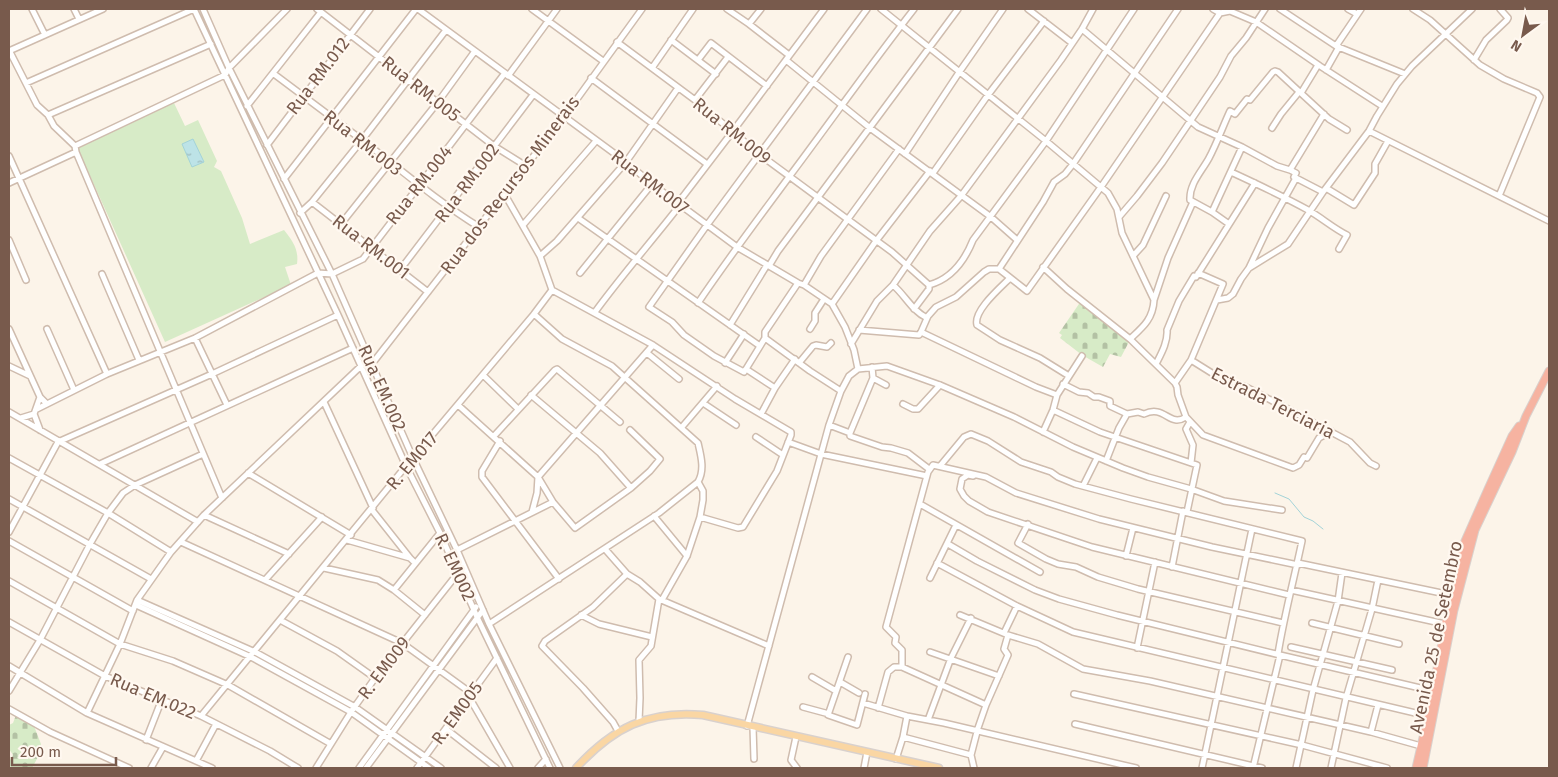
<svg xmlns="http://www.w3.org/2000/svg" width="1558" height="777" font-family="'Fira Sans',sans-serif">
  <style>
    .cemetery { fill: url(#cemetery-stones) }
    .garden { fill: #d7ebc7 }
    .water { fill: url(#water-ripples); stroke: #a3d3d8 }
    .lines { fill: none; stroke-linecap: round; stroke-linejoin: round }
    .stream { stroke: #a3d3d8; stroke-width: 1 }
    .minor-casing { stroke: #cfbcae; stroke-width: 8 }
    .major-casing { stroke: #d9d1cd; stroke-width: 9 }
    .highway-casing { stroke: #d9d1cd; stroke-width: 9 }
    .minor { stroke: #fff; stroke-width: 5 }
    .major { stroke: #fad6a3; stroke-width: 6 }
    .highway { stroke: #f6b3a1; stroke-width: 7 }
    .labels { text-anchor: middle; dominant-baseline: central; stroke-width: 4.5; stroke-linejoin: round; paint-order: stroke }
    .street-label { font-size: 18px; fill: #785a4c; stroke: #fff8f0 }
  </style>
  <defs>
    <pattern id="cemetery-stones" width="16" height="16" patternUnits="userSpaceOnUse" patternTransform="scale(1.25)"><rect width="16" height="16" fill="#d7ebc7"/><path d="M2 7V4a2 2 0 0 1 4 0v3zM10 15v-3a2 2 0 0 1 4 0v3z" fill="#b3c1a4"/></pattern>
    <pattern id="water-ripples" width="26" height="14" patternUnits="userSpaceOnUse" patternTransform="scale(1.25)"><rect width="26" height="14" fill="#bde3e7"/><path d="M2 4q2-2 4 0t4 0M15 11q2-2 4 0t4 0" fill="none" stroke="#9ebbbd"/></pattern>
  </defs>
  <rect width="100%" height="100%" fill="#fcf4e9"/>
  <path class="cemetery" d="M1081,301L1130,340L1121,357L1110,354L1103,367L1082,355L1060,338L1062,335L1059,333Z
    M16,715L34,726L41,744L38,757L32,768L9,767V762L13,755L9,749V725L13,723Z"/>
  <path class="garden" d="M174,103L185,126L198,120L217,161L214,167L221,171L242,218L250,244L284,230C293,241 299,250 297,264L285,267L291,285L165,342L77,147Z"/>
  <path class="water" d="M193,139L204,162L192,167L182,144Z"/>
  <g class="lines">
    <path class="stream" d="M1275,493L1289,499L1304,517L1313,521L1323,529
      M951,549L967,558"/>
    <g class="minor-casing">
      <path id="minor" d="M32,9L45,35
        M74,9L79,19
        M194,9L338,315L406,466L440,533L477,617L550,768
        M203,9L229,68L332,274L413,458L457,550L489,624L560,768
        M317,9L494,146L526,166
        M418,9L626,162L652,184L737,247L798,283L804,285L832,304L845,327L854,350L858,369
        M532,9L603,61
        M727,9L749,24L789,55
        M881,9L1046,141L1108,193L1117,209L1122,233L1154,300C1153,319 1143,327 1130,339
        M1028,9L1072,43
        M1213,9L1220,13
        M1280,9L1336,46L1405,74
        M1348,9L1357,14
        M1413,9L1430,20L1480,65L1504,79L1537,93L1540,97L1499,196
        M749,24L761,9
        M1082,29L1198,127L1242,147L1277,166L1290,170L1324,114
        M671,40L716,74
        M617,42L695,100L759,154L892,252L929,285C951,279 965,260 973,240L1046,141L1134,9
        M1336,46L1361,9
        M9,50L37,105L48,115L54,126L75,146L76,152L222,498
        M9,51L103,9
        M698,60L711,43L767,86
        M786,60L870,128L991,217L1017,240
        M1474,60L1486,40L1507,20L1508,18L1500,9
        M652,68L693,9
        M1326,70L1339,47
        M274,74C303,96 333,118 362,140C401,170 437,201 479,227
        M508,76L557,9
        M591,78L707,164
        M26,83L194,9
        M1301,93L1318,65
        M695,100L728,57
        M247,106L321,12
        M48,115L211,44
        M1272,128L1281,114L1299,92
        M1369,131L1549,221
        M267,145L370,9
        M75,146L225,75L229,68L287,9
        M905,154L960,71L1003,9
        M9,156L107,374
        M1231,172C1257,184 1283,196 1308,210C1322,218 1333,228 1347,235L1339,249
        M933,173L988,95L1044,21
        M1296,178L1323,192
        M284,179L416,9
        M9,183L76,152
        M1326,188L1354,205L1375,173V164L1388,141
        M312,202L428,292
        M678,203L733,131L824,9
        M1212,212L1242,147
        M300,213L312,202L362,140L446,30
        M1119,217L1137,196L1162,163L1220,77L1231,56L1246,38L1265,9
        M578,218L760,346
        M341,224L438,102L475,51
        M1229,224L1212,212L1190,200C1189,184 1202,171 1209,158C1217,143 1223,126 1230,111L1235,114L1247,99L1250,100L1273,72L1275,71L1278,72L1329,119L1347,130
        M523,225L596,141
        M9,240L26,280
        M540,256L557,241L626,162L678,88
        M1133,256L1143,245L1166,196
        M769,266L778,251L958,9
        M1043,267L1067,289L1130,339L1175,383L1177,387L1178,395L1186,417L1203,435L1293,468L1299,465L1304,457L1307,458L1319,438L1331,431
        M1249,268L1268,228L1296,178L1294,177L1296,173L1290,170
        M999,269L1027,291L1101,187L1220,13L1230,11L1256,22L1320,66L1382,106
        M400,270L533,95
        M580,273L652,184
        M102,274L139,360
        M1010,278C1000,288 973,311 977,325L1000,340L1040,358L1069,376
        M804,285L821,256L899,149
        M893,285C905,295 912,311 927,318
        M552,290L653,345L735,399L791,432V435L777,471L743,527L738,528L700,517
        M1154,300L1168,258L1193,202
        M1217,300L1228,298L1233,294L1241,279L1249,268L1288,244L1323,192L1369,131L1377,116L1397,84L1412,66L1472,9
        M698,303C727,260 758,219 789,177C831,121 871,64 914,9
        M832,304L876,241L930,171
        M914,309L929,289V285
        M595,312C622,275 652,241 680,205
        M534,314L562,339L612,366L698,443C701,456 705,470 698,482L703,491V500L700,517L687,556L662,600
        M730,325L767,265
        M9,329L40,397L47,404
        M47,329L74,390
        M810,329L815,321V313L824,299
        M859,330L919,335L921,332L1036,387L1057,395
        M921,332L928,316L936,307L956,297L984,272L989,269H999L1043,202L1054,182L1065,174L1073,164L1178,9
        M195,338L227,405
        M765,338L810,371L841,391
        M851,344L877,301L893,285L930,231L961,196L1061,60L1082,29L1093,9
        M647,353L679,379
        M1191,360L1223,284L1198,273
        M725,363L744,334
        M799,363L813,346L816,345L827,347L831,343
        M1156,364C1161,354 1168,342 1167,330L1179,301L1194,276L1196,277L1255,183
        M9,366L30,376
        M746,369L765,338V332L798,283
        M483,375L518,409
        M873,378L886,385
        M1175,383L1191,360L1215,375L1248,388L1350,442L1370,463L1376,466
        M1063,384L1079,392L1088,393L1094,397H1099L1110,401V406L1127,414L1119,428L1106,461
        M775,388L795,359
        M531,395L600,453L631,488
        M324,402L373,508
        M703,403L736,425
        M903,404L913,409H918L940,385
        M458,405L538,477L553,502L575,528L631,488L650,471L660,459L630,430
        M37,409L107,374L195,338L318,273L332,274L363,259L505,73
        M1053,410L1100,432L1197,465L1187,512
        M9,412L198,522
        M34,414L40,430
        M761,414L775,388L746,369L744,372L714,356L684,335L672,322L649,307L707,225L867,9
        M1127,414L1138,412L1144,414C1165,404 1169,428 1186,417
        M21,418L34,414L40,397
        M1190,422L1186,429L1193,445L1191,463
        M829,425L850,433V436L882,447L891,448L908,453L929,469
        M682,427L717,386
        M1043,432L1053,410L1057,395L1082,356
        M850,433L873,378L872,367
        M494,436L555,370L557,369L620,422
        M756,437L783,455
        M500,441L482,471V477L559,579
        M788,442L821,454L927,476
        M9,458L108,513L171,552
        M100,464L353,348
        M940,466L964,437L971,434L988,441L1021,462L1051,472L1058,477L1075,484L1131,499L1302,541C1294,579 1284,616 1278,654
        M248,473L351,535
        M973,476L968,475L962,479L960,489L964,496L969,501L988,512L1092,547L1289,595
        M1083,486L1097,458
        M9,499L151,579
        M920,504L1040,572
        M372,510L410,558
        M532,512L537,493L538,477L653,345
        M204,515L289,554
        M654,516L687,556
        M1028,524L1018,543L1046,559L1058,564L1076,567L1098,577L1138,589L1283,623
        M9,532L58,442L212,374L338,315
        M347,540L410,558L415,563
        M9,541L133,611
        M181,542L402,643L471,693
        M948,544L977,561L1035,590L1059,599L1117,615L1280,655L1433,691
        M605,549L627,574L640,582L659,599L769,646
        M457,550L553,502
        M1126,556L1133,528
        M937,563L1017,606L1073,632L1428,716
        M1298,563L1451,595
        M1172,567L1183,511
        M324,568L378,580L394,590L425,615
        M930,578L956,525
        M265,580L322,517
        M9,581L120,644L173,661L228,685L331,744
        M394,590L440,533
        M1291,590L1445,624
        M137,600L255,652L355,707L441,768
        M136,605L251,657L351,712L429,768
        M581,615L599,624L652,637
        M960,615L1008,635L1004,649L1008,655L986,705
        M280,620L337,651L375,678
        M9,622L105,676L201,716L270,751L298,768
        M1312,623L1399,644
        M489,624L659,513L698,482
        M1004,633L1017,606
        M1008,635L1038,644L1083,669L1150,681L1371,732L1421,746
        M1291,647L1392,670
        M1137,648L1155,562
        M930,652L999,676
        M848,657L828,715L857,725L865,694
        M9,666L87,713L212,768
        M812,677L836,691
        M840,682L859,693
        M9,691L40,640L90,544L108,513L123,493L135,485L203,454
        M1074,694L1302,745L1387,768
        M469,697L510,768
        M863,703L907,716L944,723L1136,768
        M803,707L829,714
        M878,708L888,672L894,667H902
        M9,709L50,732L129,768
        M87,713L120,644L137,600L171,552L204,515L361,366L375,360L564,117L642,9
        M201,716L406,466L534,314L552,290L540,256L504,193
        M928,720L951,658L971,618
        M639,721L640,698L639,660L651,646L659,599
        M1075,724L1262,768
        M747,726L829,425L841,391L849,376L858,369L887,366L940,385L1014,417L1073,447L1123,468L1148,477L1191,489L1224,501L1282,510
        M753,727L754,759
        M446,729L496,768
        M618,731L613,722L583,688L542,646L545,641L593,607L627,574
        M1371,732L1378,705
        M796,737L791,760L797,768
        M903,737L971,755L974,768
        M146,740L162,699
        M971,755L978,728L986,705L902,667V650L895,643L896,637L886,627L928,472L933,465L986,477L1016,493L1099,519L1212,547L1298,565
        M896,759L903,737L907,716
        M196,761L216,724
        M151,768L163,747
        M316,768L351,712L375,678L458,573
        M359,768L476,607
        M366,768L483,610
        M417,768L497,658
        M538,768L546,759
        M864,768L867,752
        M1202,768L1252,529
        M1253,768L1280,655
        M1296,768L1313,690L1338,601L1342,573
        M1331,768L1346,698L1372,609L1378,580"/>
    </g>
    <g class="major-casing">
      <path id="major" d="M576,768C613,728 647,710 703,715L939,768"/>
    </g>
    <g class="highway-casing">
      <path id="highway" d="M1416,768L1428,716L1451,595L1465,541L1488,489L1512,436L1519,426
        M1423,768L1454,610L1475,530L1512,452L1526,416L1549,371"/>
    </g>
    <use href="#minor" class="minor"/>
    <use href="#major" class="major"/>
    <use href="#highway" class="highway"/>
  </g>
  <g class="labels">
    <g class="street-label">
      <text transform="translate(318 76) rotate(-53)">Rua RM.012</text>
      <text transform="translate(421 89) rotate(38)">Rua RM.005</text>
      <text transform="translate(732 131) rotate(39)">Rua RM.009</text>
      <text transform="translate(363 143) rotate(38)">Rua RM.003</text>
      <text transform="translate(650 182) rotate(38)">Rua RM.007</text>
      <text transform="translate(467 183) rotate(-53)">Rua RM.002</text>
      <text transform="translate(419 185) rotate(-52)">Rua RM.004</text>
      <text transform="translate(510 185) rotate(-53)">Rua dos Recursos Minerais</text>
      <text transform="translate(371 247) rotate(38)">Rua RM.001</text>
      <text transform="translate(382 388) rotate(66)">Rua EM.002</text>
      <text transform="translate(1273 403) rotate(27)">Estrada Terciaria</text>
      <text transform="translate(412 461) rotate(-50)">R. EM017</text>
      <text transform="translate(455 567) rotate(65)">R. EM002</text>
      <text transform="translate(1436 637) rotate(-78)">Avenida 25 de Setembro</text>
      <text transform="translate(384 668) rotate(-53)">R. EM009</text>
      <text transform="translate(153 696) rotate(23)">Rua EM.022</text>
      <text transform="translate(457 713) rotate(-54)">R. EM005</text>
    </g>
  </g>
  <rect width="1558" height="777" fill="none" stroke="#785a4c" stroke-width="20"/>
  <g transform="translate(1523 35) rotate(212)" stroke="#fff8f0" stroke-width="4" paint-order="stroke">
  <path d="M0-4L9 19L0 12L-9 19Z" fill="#785a4c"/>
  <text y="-8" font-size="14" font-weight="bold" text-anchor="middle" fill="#785a4c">N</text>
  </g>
  <path d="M12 757v8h104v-8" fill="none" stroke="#785a4c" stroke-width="2.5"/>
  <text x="20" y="757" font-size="15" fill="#785a4c" stroke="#fff8f0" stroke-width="4" paint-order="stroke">200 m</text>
</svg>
